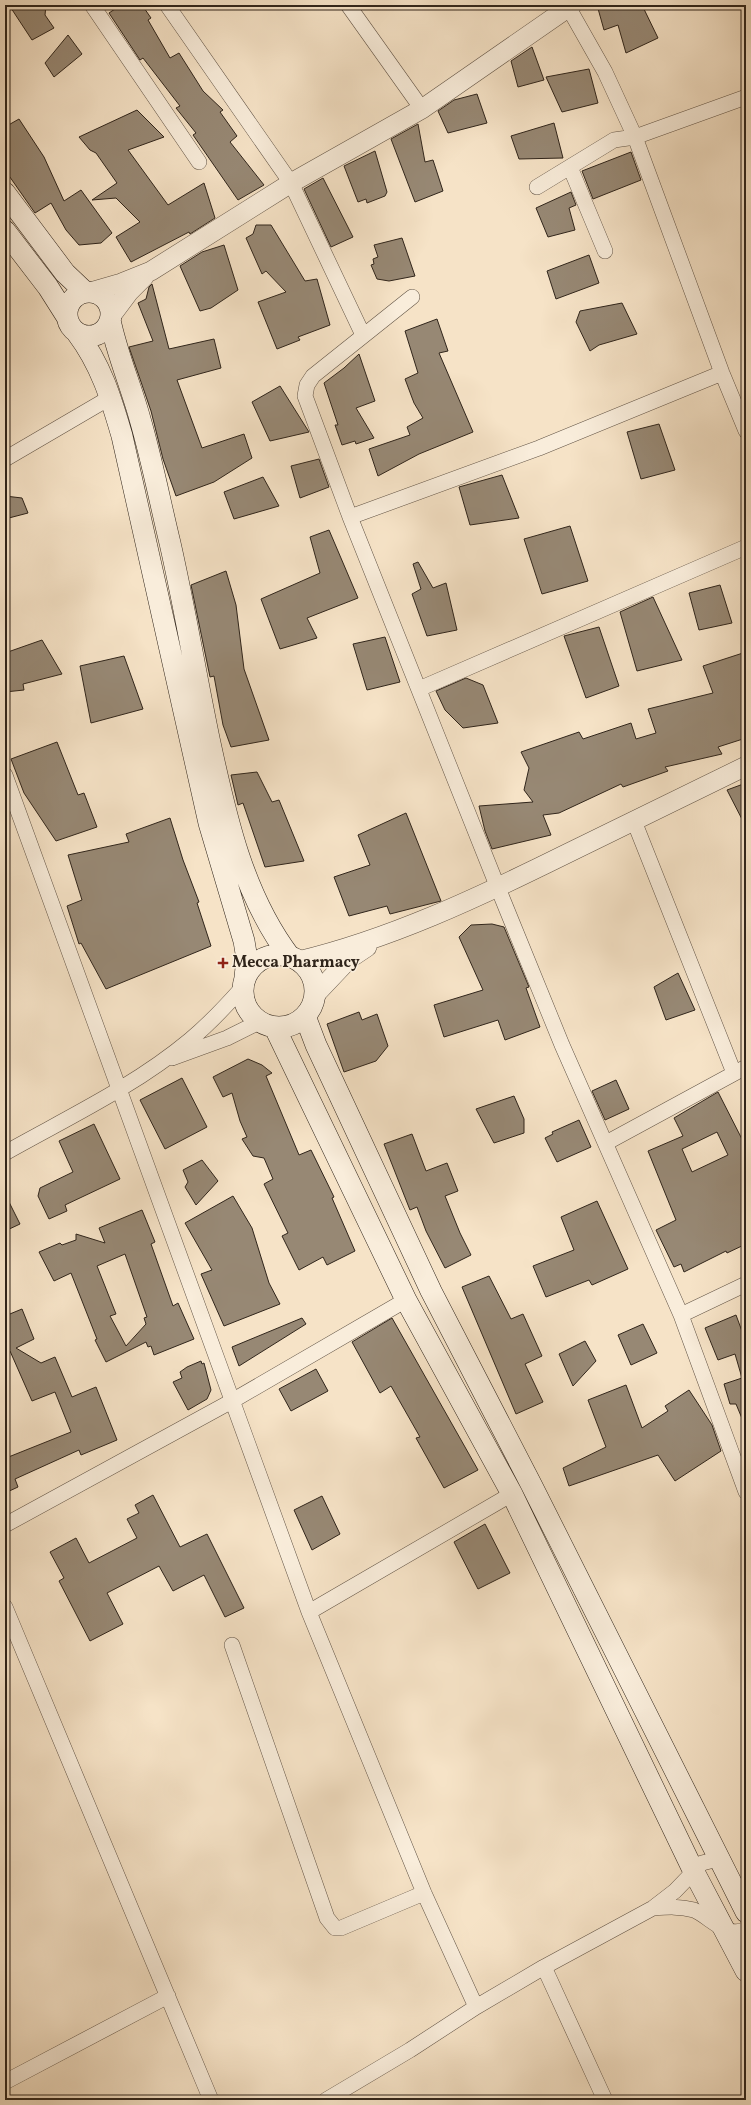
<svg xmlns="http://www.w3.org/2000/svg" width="751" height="2105" font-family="Vollkorn,serif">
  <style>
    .building { fill: #978874; stroke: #30251b; fill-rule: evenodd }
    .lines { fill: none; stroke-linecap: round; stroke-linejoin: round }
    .minor-casing { stroke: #625446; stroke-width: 16 }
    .tertiary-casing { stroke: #625446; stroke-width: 20 }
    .secondary-casing { stroke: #30251b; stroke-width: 22 }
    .minor { stroke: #f9eddb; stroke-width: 15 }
    .tertiary { stroke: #f9eddb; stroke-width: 19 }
    .secondary { stroke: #f9eddb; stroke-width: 21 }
    .poi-dot { fill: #8f2418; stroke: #f9eddb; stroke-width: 1.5 }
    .labels { text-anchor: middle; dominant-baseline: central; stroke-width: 3; stroke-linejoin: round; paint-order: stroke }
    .poi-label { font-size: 16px; font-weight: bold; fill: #30251b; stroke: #f9eddb; text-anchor: start }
  </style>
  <rect width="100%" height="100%" fill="#f6e3c7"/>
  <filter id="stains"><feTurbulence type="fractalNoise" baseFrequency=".005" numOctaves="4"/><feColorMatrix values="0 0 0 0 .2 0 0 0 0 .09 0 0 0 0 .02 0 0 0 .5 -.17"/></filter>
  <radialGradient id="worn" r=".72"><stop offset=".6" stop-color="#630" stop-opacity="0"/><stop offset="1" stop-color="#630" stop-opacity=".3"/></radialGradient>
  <path class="building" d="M9,5H46L45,15L54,28L32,40Z
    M121,5H142L151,18L148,20L170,58L179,53L203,91L223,110L220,112L237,136L230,142L264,185L238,200L193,135L196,133L176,108L180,106L143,58L140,60L109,13Z
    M597,5H642L658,38L626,53L618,25L604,30Z
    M68,35L82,54L54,77L45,63Z
    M532,47L544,80L518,87L511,61Z
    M589,69L598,103L562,112L546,77Z
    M477,94L487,123L448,133L438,111L454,100Z
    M137,110L164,137L128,150L168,205L204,183L215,218L190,234L189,232L131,262L116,237L140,222L116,198L92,200L117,183L96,153L90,150L79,137Z
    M19,119L44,157L64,201L81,190L112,233L101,243L79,245L66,230L51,203L35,213L5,170V127Z
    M554,123L563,158L519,159L511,136Z
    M418,124L425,162L433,160L443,191L415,202L391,139Z
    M375,151L387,192L385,196L367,203L366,199L358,202L344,166Z
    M631,152L641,180L593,199L582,171Z
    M323,178L353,237L331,247L304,189Z
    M571,192L576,205L569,208L575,230L548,237L536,208Z
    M256,225H271L305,281L317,279L330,325L298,337L300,340L277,349L258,302L286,292L266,271L262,274L246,238L253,234Z
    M402,238L415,276L389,281L377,279L371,265L374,264L373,259L378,257L374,245Z
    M224,245L238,290L211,308L200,311L180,266L202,252Z
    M589,255L599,283L556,299L547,271Z
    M152,284L169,349L214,339L221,368L177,380L202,448L244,434L252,458L214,482L176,496L163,459L151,411L129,347L153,341L138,303L146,299L149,287Z
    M622,303L637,334L599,345L590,351L576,322L580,311Z
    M437,319L448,351L439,353L473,432L419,454L378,476L369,449L410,435L407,427L423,418L414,403L405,379L418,373L405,331Z
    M359,354L375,401L356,408L374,438L356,444L355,441L342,445L335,425H338L324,383L344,368Z
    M280,386L309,432L270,441L252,402Z
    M659,424L675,470L641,479L627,432Z
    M319,459L329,487L300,498L291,466Z
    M502,475L519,518L470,525L459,487Z
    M263,477L279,506L234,519L224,492Z
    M5,496L22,498L28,513L5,519Z
    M570,526L588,581L542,594L524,539Z
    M329,530L358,598L307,618L317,638L280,649L261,599L320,573L310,537Z
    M418,562L433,588L446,583L457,630L427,636L412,594L421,589L413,564Z
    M226,571L236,605L244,669L269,740L231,747L223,725L214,676L210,677L191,585Z
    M720,585L732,623L699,630L689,593Z
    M653,597L682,660L637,671L620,612Z
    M599,627L619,686L586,698L564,636Z
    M385,637L400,682L367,690L353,644Z
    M42,640L62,674L23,684L24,690L5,692V653Z
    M746,652V738L718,747L722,754L665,767L668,771L623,787L621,784L559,813L543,815L551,835L492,849L485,831L479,806L533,802L524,790L529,768L521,752L579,732L583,739L631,723L636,739L656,733L648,709L713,693L703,666Z
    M124,656L143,709L91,723L80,666Z
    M466,678L483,685L498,723L463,728L445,710L436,691Z
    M57,742L78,795L84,793L97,827L56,841L24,793L11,759Z
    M257,772L272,802L279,800L304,861L265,867L243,803L238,805L231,775Z
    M746,783V827L727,790Z
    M406,813L441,901L390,914L387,906L349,916L334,877L370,865L358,835Z
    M170,818L183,860L199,902L197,903L211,946L106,989L81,943L79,944L67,906L82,900L68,855L129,842L126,834Z
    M492,924L504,927L529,987L526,988L540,1027L505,1040L498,1020L444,1037L434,1005L483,990L459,937L471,925Z
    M678,973L695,1010L666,1020L654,987Z
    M359,1012L362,1020L377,1014L388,1046L376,1061L344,1072L327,1024Z
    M248,1059L262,1065L272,1073L266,1076L299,1155L311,1150L334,1197L332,1198L355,1251L327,1265L323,1257L299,1270L282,1236L288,1233L264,1184L273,1179L264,1158L253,1156L242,1139L247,1137L240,1121L232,1093L223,1097L213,1077Z
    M182,1078L207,1127L165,1149L140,1100Z
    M616,1080L629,1109L605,1120L592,1091Z
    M718,1092L746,1147V1244L727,1253L726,1251L684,1272L681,1264L674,1267L656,1230L676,1220L648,1151L683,1136L674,1118ZM717,1132L728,1155L692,1172L682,1149Z
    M514,1096L524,1119V1133L494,1143L476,1109Z
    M579,1120L591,1147L557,1162L545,1138L553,1134L552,1132Z
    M94,1124L120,1179L65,1205L67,1211L49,1219L38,1196L40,1188L73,1172L59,1141Z
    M412,1134L426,1171L447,1163L458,1191L445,1196L460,1233L471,1255L445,1268L426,1231L417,1207L410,1210L384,1144Z
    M202,1160L218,1181L196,1205L185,1187L188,1182L183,1170Z
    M5,1194L20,1224L5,1231Z
    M233,1196L252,1228L269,1283L280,1304L224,1326L201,1274L212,1270L185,1223Z
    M597,1201L628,1269L592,1285L589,1280L546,1297L533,1266L574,1250L561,1217Z
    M142,1210L155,1242L151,1244L173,1306L178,1303L194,1339L154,1355L151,1346L148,1347L146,1342L106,1362L95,1340L97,1339L71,1273L54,1281L39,1252L60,1243L62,1245L76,1240V1234L105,1243L99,1228ZM125,1254L147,1317L144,1318L146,1324L126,1346L110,1316L116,1314L97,1266Z
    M489,1276L511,1319L523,1314L542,1356L525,1364L543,1402L516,1414L462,1287Z
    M22,1309L34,1339L16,1348L41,1363L55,1357L72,1397L96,1387L117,1440L81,1455L79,1450L15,1479L18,1487L5,1493V1456L6,1458L71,1432L55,1392L32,1401L10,1351L5,1354V1316Z
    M736,1315L746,1342V1428L736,1404H730L724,1384L742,1378L735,1354L718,1360L705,1328Z
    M302,1318L306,1324L239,1366L232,1347Z
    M392,1318L478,1470L444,1488L416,1438L420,1437L391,1386L380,1393L352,1342Z
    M643,1324L657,1353L631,1365L618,1335Z
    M585,1341L596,1361L573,1386L559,1354Z
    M201,1361L202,1364L204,1363L211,1390L207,1399L188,1410L173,1382L182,1378L180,1372L187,1367Z
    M316,1369L328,1391L291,1411L279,1389Z
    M626,1385L642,1428L668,1411L665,1406L689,1390L712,1425L721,1451L675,1481L658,1455L569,1486L563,1468L606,1447L588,1400Z
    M153,1495L180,1547L207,1534L244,1608L225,1617L204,1575L173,1591L159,1566L107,1593L123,1624L90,1641L59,1581L64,1578L50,1552L76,1538L89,1563L137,1538L127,1519L139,1513L135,1505Z
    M322,1496L340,1534L312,1550L294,1510Z
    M485,1524L510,1573L478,1589L454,1542Z"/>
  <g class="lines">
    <g class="minor-casing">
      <path id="minor" d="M92,5L199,162
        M167,5L291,183L363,335
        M348,5L422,109
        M746,97L635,137L722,373L746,431
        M570,167L605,251
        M537,187L614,140L635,137L605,72L567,5
        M412,297L313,376L307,385L305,396L350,517L498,888L562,1045L681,1315L746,1492
        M5,459L111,397
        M350,517L539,448L722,373
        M419,689L746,547
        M5,775L309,1612L424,1893L476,2007
        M634,821L734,1073
        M172,1058L227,1038L259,1022
        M606,1143L746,1067
        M5,1153C67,1118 135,1086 190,1040C209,1024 226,1006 242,988
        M681,1315L746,1284
        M5,1525L232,1401L406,1300
        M5,1607L211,2100
        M309,1612L512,1494
        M232,1645L327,1918L335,1928H341L424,1893
        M653,1908C667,1907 680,1906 694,1910C710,1917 728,1940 746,1929
        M544,1967L605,2100
        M5,2082L168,1996
        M326,2100L410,2050L476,2007L544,1967L653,1908L675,1891L702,1863L714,1860L721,1861"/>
    </g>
    <g class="tertiary-casing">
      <path id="tertiary" d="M90,292L121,283L151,271L291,183L422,109L572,5
        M111,316L129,292L144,277
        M298,961C390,939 477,898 562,856C623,826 685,796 746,766
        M315,995L349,959L367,947"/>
    </g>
    <g class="secondary-casing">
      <path id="secondary" d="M5,193L65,273L85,292
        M5,231L48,287L67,317
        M67 314a22 22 0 1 1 44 0a22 22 0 1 1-44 0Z
        M110,320C117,354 131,386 140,419C152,460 160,502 170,543C185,609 196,676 210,743C226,817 243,895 290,957
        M77,333C101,365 111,398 122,436L209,823L244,941L247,959L245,977
        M243 991a36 36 0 1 1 72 0a36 36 0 1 1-72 0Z
        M305,1016L316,1045L431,1291L532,1486L746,1912
        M275,1028L406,1300L512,1494L694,1872L746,1971"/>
    </g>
    <use href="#minor" class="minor"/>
    <use href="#tertiary" class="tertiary"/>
    <use href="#secondary" class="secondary"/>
  </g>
  <path class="poi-dot" d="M221 957h4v4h4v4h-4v4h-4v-4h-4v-4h4z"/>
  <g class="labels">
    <g class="poi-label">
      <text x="232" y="963">Mecca Pharmacy</text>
    </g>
  </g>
  <rect width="751" height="2105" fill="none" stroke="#f6e3c7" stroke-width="20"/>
  <rect x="6" y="6" width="739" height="2093" fill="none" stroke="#30251b" stroke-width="2"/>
  <rect x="10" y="10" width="731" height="2085" fill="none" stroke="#30251b"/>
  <rect width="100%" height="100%" filter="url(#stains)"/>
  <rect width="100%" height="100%" fill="url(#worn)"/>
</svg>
